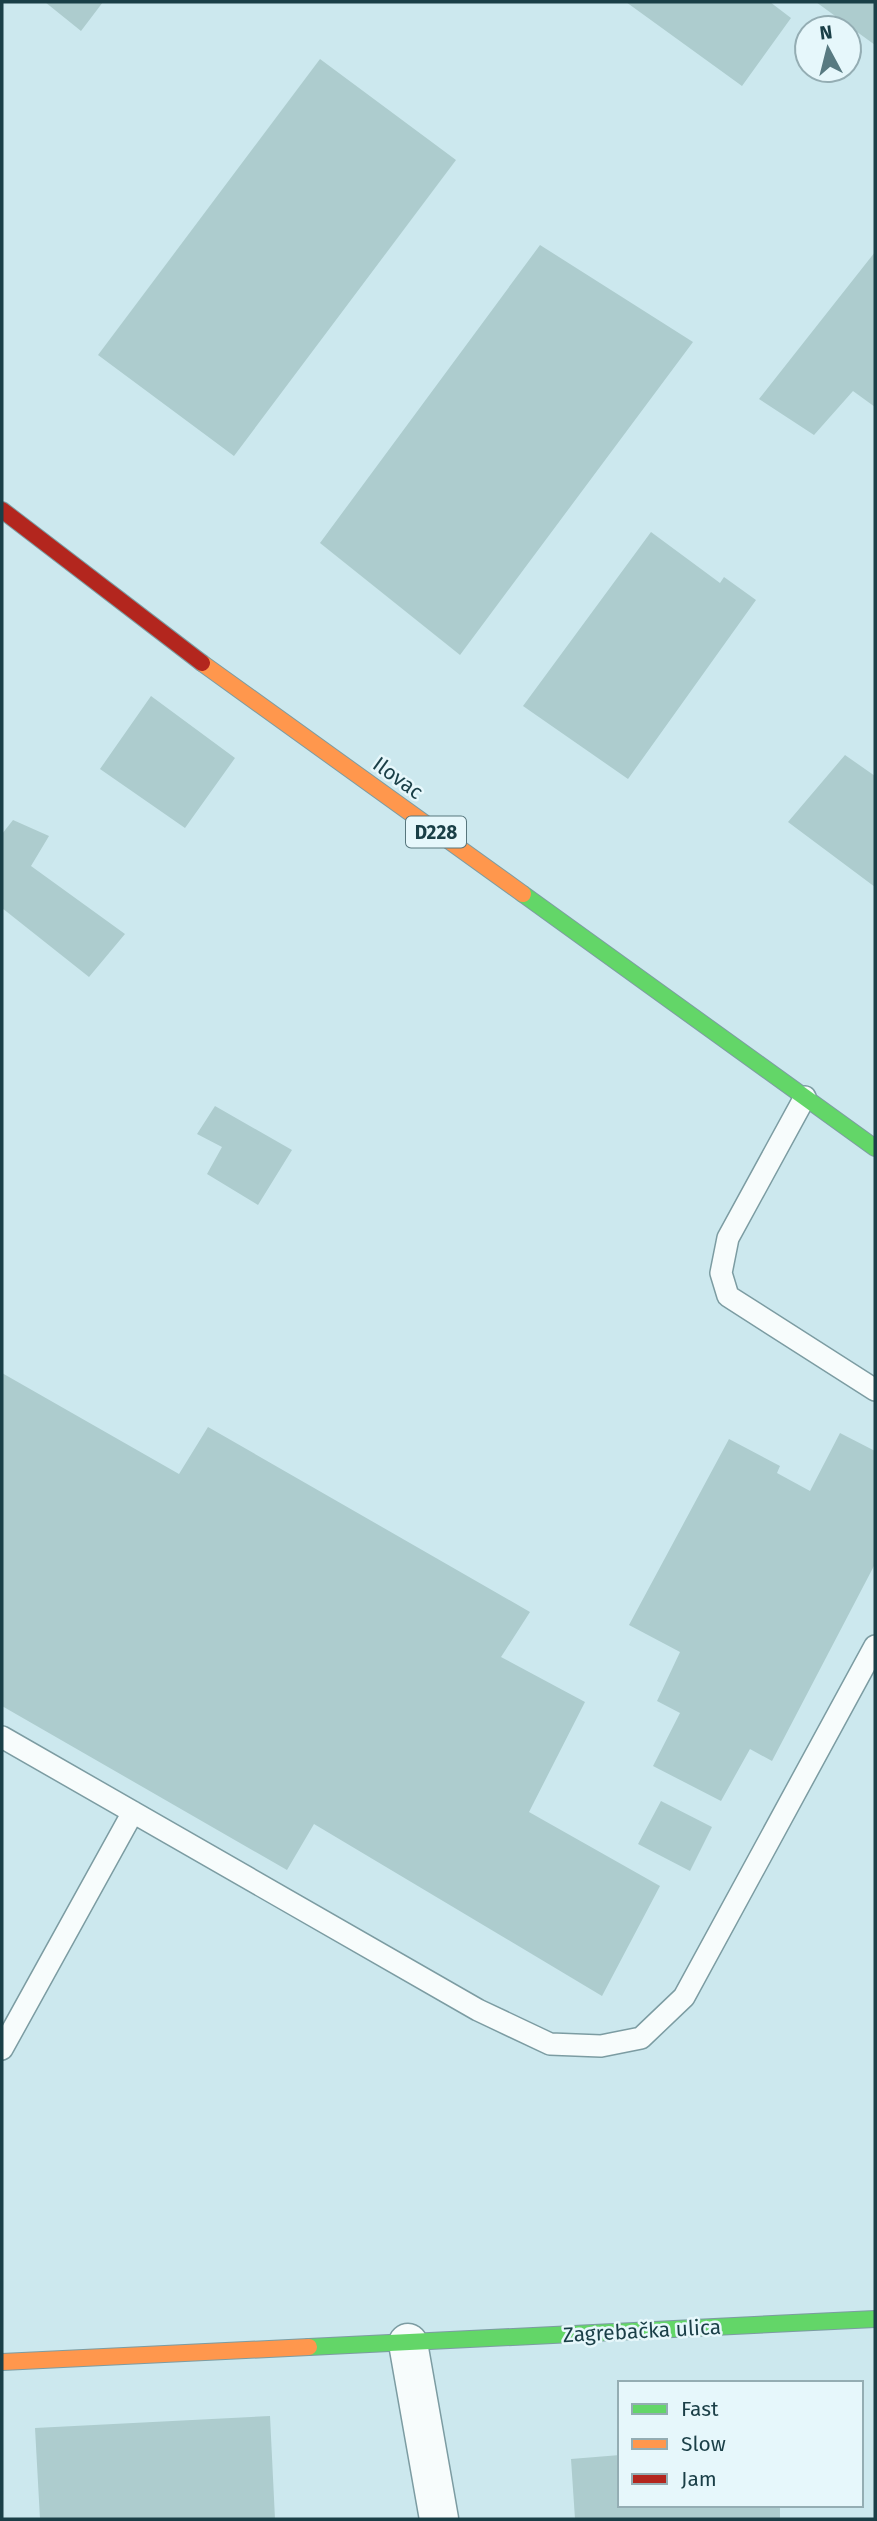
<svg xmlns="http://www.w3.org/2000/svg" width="877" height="2521" font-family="'Fira Sans',sans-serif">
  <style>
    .building { fill: #adccce }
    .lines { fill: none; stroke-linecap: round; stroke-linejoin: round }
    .lane-casing { stroke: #7c9ca2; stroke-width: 24 }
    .street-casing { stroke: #7c9ca2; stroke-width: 41 }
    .fast-casing { stroke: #7c9ca2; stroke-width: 18 }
    .slow-casing { stroke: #7c9ca2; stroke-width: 18 }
    .jam-casing { stroke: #7c9ca2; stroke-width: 18 }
    .lane { stroke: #f7fcfc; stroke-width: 21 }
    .street { stroke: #f7fcfc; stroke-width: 38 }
    .fast { stroke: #63d668; stroke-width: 16 }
    .slow { stroke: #ff974d; stroke-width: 16 }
    .jam { stroke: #b3261e; stroke-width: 16 }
    .labels { text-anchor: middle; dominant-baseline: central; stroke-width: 5; stroke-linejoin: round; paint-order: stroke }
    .shield { fill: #e6f7fb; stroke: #57767d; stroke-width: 2 }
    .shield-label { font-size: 19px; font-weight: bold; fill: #1a3f47 }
    .street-label { font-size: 21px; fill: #1a3f47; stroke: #e6f7fb }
  </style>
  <rect width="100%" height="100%" fill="#cce8ee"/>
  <path class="building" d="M45,2H103L81,31Z
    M626,2H770L791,18L742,86Z
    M816,2H875V45Z
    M320,59L456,160L234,456L98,355Z
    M540,245L693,342L460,655L320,543Z
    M875,252V407L853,391L814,435L759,399Z
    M651,532L720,583L724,577L756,600L628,779L523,706Z
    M151,696L235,758L185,828L100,769Z
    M845,755L875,776V887L788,822Z
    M13,820L49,836L31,866L125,934L89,977L2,908V834Z
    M215,1106L292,1150L258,1205L207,1174L222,1147L197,1134Z
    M2,1373L179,1474L208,1427L530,1612L501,1657L585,1702L529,1812L660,1886L602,1996L314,1824L287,1870L2,1706Z
    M840,1433L875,1451V1564L772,1761L750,1749L721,1801L653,1766L680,1713L657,1701L680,1652L629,1625L729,1439L780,1466L777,1473L810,1491Z
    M661,1801L712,1827L690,1871L638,1844Z
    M270,2416L275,2519H40L35,2428Z
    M620,2455V2505H780V2519H575L571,2459Z"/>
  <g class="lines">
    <g class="lane-casing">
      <path id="lane" d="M805,1097L728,1238L721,1273L728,1296L875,1390
        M2,1737L478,2010L550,2044L601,2046L641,2038L684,1997L875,1646
        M2,2049L133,1812"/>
    </g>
    <g class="street-casing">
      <path id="street" d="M408,2343L439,2519"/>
    </g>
    <g class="fast-casing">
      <path id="fast" d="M523,894L875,1148
        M309,2347L875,2319"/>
    </g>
    <g class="slow-casing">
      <path id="slow" d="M202,663L523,894
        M2,2362L309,2347"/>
    </g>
    <g class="jam-casing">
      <path id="jam" d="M2,510L202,663"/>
    </g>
    <use href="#lane" class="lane"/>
    <use href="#street" class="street"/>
    <use href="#fast" class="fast"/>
    <use href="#slow" class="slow"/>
    <use href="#jam" class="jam"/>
  </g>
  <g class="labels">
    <rect class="shield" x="406" y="816.5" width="60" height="31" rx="5"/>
    <g class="shield-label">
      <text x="436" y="832">D228</text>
    </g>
    <g class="street-label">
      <text transform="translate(398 778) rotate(36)">Ilovac</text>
      <text transform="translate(642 2331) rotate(-3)">Zagrebačka ulica</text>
    </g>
  </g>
  <rect width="877" height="2521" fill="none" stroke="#1a3f47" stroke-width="7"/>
  <rect x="618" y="2381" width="245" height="126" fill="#e6f7fb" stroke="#94adb3" stroke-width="2"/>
  <rect x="632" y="2404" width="35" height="10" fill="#63d668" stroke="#94adb3" stroke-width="2"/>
  <text x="681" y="2416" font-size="21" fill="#1a3f47">Fast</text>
  <rect x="632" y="2439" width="35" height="10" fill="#ff974d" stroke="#94adb3" stroke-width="2"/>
  <text x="681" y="2451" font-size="21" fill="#1a3f47">Slow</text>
  <rect x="632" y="2474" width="35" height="10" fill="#b3261e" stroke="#94adb3" stroke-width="2"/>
  <text x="681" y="2486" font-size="21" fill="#1a3f47">Jam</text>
  <g transform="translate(828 49) rotate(353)"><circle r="33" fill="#e6f7fb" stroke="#94adb3" stroke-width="2"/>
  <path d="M0-5L12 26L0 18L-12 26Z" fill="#587a81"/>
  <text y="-10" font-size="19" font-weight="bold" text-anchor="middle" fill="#1a3f47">N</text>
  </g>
</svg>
